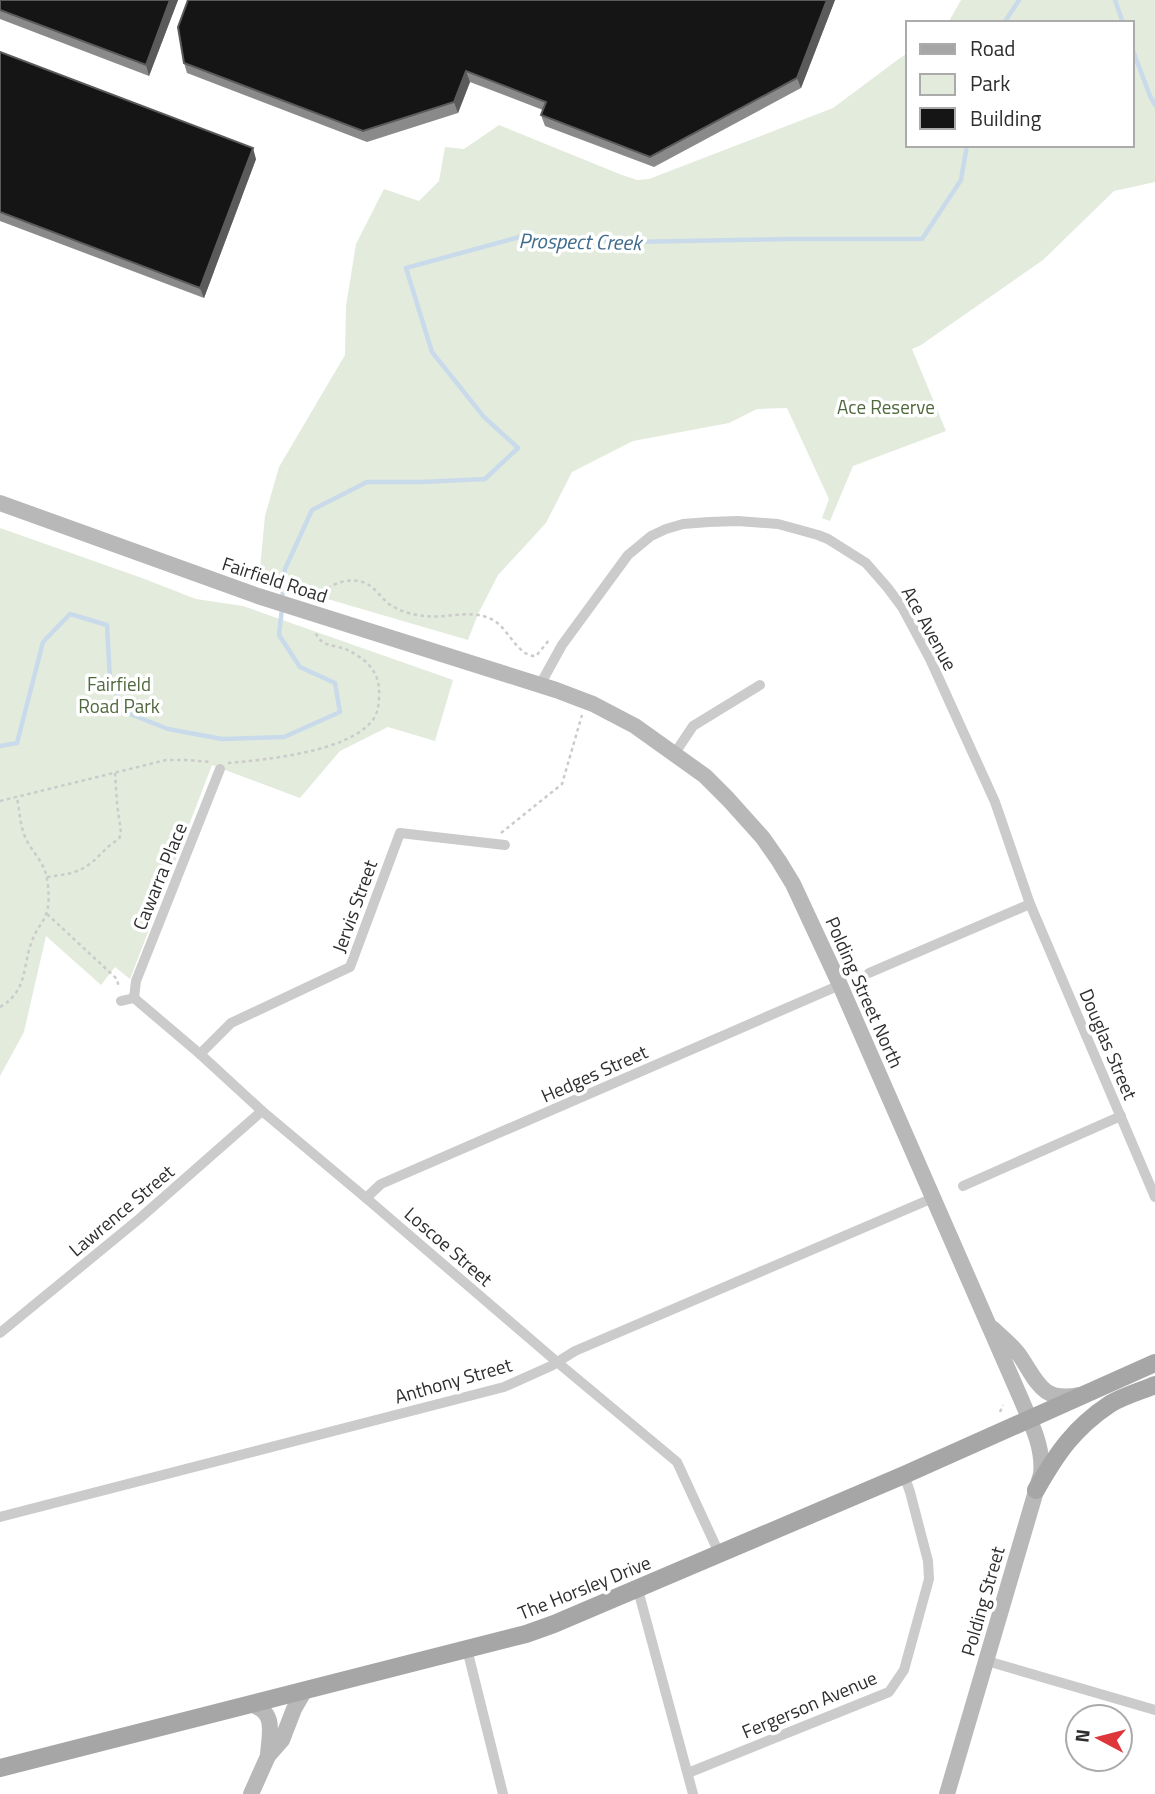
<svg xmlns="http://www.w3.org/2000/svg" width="1155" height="1794" font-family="'Titillium Web',sans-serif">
	<rect width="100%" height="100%" fill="#fff"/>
	<g fill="#e3ebdc">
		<path d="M961 0H1155V182L1114 191 1043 260 921 345 912 349 946 431 853 466 830 521 822 518 829 499 787 408 757 409 729 423 633 441 572 472 546 523 498 575 478 614 468 640 259 579 265 516 279 467 345 355 346 306 356 244 384 189 419 201 439 181 445 147 464 149 499 125 622 175 637 180 649 179 833 108 900 58 908 53V145H1132V23H948Z"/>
		<path d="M0 528 142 578 196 599 243 606 453 680 435 741 388 727 340 751 300 798 212 765 130 979 115 967 101 985 46 936 24 1032 0 1076Z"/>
	</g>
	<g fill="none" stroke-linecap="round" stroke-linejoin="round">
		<g stroke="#c9dbea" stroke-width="4.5">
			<path d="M1115 0 1123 23"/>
			<path d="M1004 23 1019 0"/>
			<path d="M1132 48 1150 96 1155 105"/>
			<path d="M282 600 285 569 312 510 367 482H422L485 479 518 448 484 417 432 352 406 268 523 236 630 242 790 239H922L961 180 967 145"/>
			<path d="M0 746 17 743 43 642 70 614 107 625 110 680 125 712 168 729 222 739 284 737 340 712 335 683 300 667 279 635 282 609"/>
		</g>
		<g stroke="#cbcbcb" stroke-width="2.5" stroke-dasharray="3.5 3.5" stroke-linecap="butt">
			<path d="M320 600C325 584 349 576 365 583 375 587 380 597 389 604 399 611 413 615 424 616 447 619 471 608 493 620 509 629 518 657 536 656L550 639"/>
			<path d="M228 763C265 760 346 752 371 722 377 716 379 706 379 697 380 684 377 673 367 663 363 659 355 654 350 651 336 644 320 648 315 631"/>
			<path d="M0 801 166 760H187L210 762"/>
			<path d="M501 833 562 784 582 715"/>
			<path d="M47 877C61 875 75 874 87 866 99 858 106 846 119 839L121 833 117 803 115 773"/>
			<path d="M47 914 117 979 119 988"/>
			<path d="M0 1007C28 991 22 967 32 941 35 932 41 925 45 917 50 906 49 891 47 879 45 864 34 854 27 841 20 828 20 813 17 798"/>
			<path d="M1000 1412 1003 1405"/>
		</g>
		<g stroke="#cbcbcb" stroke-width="10">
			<path d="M540 685 562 645 628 555 651 536 666 529 683 524 709 522 738 521 778 524 818 535 828 539 866 563 887 587 902 607 930 659 995 802 1030 904 1155 1197"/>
			<path d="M675 753 693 726 760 685"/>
			<path d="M869 973 1030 904"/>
			<path d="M134 998 136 981 220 769"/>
			<path d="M121 1001 134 998 200 1054 262 1111 366 1198 557 1362 677 1462 719 1553"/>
			<path d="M200 1054 231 1023 350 967 400 833 505 845"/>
			<path d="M963 1186 1121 1116"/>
			<path d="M366 1198 381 1184 840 985"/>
			<path d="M0 1333 139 1219 262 1111"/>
			<path d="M0 1517 504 1387 551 1366 575 1351 933 1198"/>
			<path d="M638 1590 693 1794"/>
			<path d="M467 1649 503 1794"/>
			<path d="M987 1661 1155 1710"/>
			<path d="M688 1773 889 1692 904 1670 929 1579 928 1561 910 1492 904 1475"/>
		</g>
		<g stroke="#b8b8b8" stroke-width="16">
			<path d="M0 503 258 596 556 690 593 704 635 726 705 776 728 799 763 838 779 861 793 884 840 985 1021 1399C1031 1423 1044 1448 1041 1474L947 1794"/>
			<path d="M992 1328C1002 1337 1013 1346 1020 1356 1037 1381 1042 1403 1079 1395"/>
			<path d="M249 1704C278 1711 269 1734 268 1756"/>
			<path d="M251 1794 268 1756 282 1740 294 1709 305 1690"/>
		</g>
		<g stroke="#a6a6a6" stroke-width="18">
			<path d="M1036 1490C1057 1453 1074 1428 1110 1404 1123 1396 1141 1391 1155 1385"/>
			<path d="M0 1768 526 1634 554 1624 904 1475 1155 1363"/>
		</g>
	</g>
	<g fill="#8a8a8a">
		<path d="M0 0H178L149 76 0 19Z"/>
		<path d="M835 0 801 88 654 167 545 126 541 115 543 110 470 82 458 113 367 142 187 73 184 63Z"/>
		<path d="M0 52 256 159 204 298 0 221Z"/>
	</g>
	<g fill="#5b5b5b">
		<path d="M170 0H178L149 76 146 65Z"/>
		<path d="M827 0H835L801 88 797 78Z"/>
		<path d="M466 71 470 82 458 113 454 102Z"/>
		<path d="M253 148 256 159 204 298 200 288Z"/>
	</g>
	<g fill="#151515" stroke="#5b5b5b" stroke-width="2">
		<path d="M0 0H170L146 65 0 10Z"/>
		<path d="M188 0H827L797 78 650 157 541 115 546 102 466 71 454 102 363 131 184 63 178 27Z"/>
		<path d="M0 52 253 148 200 288 0 212Z"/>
	</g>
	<g text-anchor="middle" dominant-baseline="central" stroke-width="7" stroke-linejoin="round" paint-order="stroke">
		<g font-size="19" fill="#4f683d" stroke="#fff">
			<text x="886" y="406">Ace Reserve</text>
			<text x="119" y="683">Fairfield<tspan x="119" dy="22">Road Park</tspan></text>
		</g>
		<g font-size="19" fill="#2e2e2e" stroke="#fff">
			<text transform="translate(275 579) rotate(18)">Fairfield Road</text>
			<text transform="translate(930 628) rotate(61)">Ace Avenue</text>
			<text transform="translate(159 876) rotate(-68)">Cawarra Place</text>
			<text transform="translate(354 906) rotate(-70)">Jervis Street</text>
			<text transform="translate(865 992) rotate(66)">Polding Street North</text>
			<text transform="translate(1109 1044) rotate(67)">Douglas Street</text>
			<text transform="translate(594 1073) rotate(-24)">Hedges Street</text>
			<text transform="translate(121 1210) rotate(-40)">Lawrence Street</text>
			<text transform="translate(449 1246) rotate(41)">Loscoe Street</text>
			<text transform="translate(453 1380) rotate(-16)">Anthony Street</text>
			<text transform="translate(584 1587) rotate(-22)">The Horsley Drive</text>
			<text transform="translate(982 1601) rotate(-74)">Polding Street</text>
			<text transform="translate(809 1704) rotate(-23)">Fergerson Avenue</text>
		</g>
		<g font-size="21" font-style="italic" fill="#3f6b8c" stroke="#fff">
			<text transform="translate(580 241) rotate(1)">Prospect Creek</text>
		</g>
	</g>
	<rect x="906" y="21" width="228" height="126" fill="#ffffff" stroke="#ababab" stroke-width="2"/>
	<rect x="920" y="44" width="35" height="10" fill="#a6a6a6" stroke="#ababab" stroke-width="2"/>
	<text x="970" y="56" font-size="21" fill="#2e2e2e">Road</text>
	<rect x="920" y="74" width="35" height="21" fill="#e3ebdc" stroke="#ababab" stroke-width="2"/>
	<text x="970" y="91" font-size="21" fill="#2e2e2e">Park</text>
	<rect x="920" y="108" width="35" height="21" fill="#151515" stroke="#ababab" stroke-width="2"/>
	<text x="970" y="126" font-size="21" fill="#2e2e2e">Building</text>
	<g transform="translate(1099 1738) rotate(277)"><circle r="33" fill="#ffffff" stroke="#ababab" stroke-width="2"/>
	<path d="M0-5L12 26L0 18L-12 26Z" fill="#de373b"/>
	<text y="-10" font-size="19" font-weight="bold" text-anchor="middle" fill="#2e2e2e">N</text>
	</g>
</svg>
